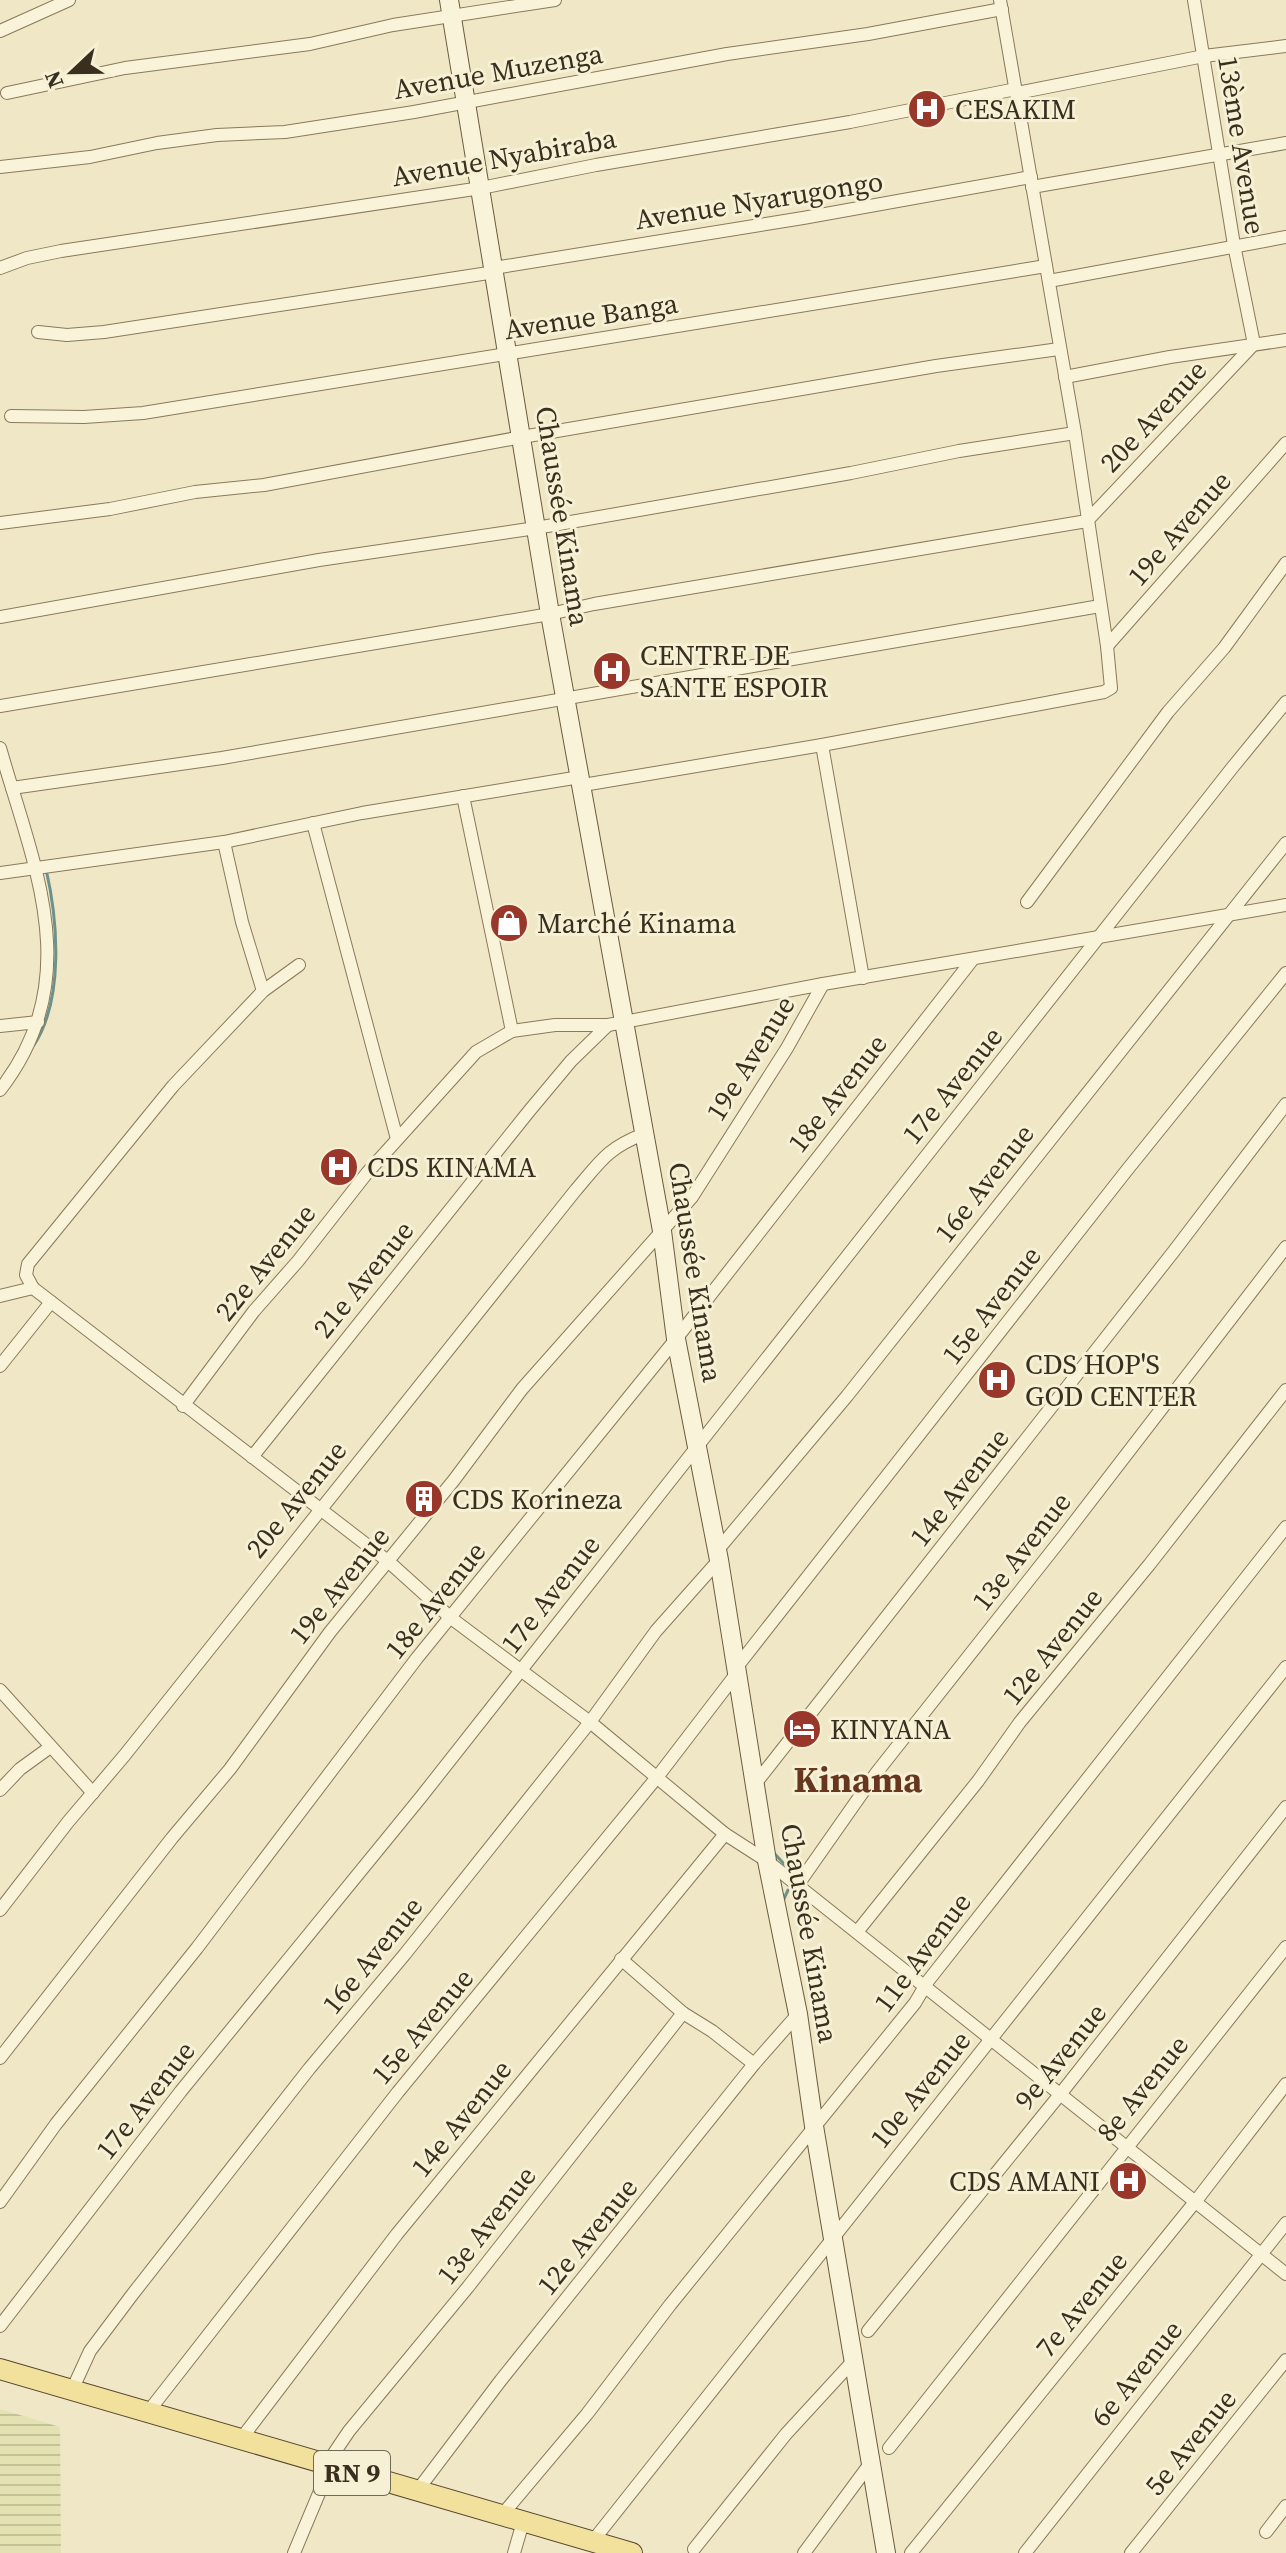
<svg xmlns="http://www.w3.org/2000/svg" width="1286" height="2553" font-family="'Source Serif 4',serif">
	<defs>
		<pattern id="farmland-rules" width="6" height="5" patternUnits="userSpaceOnUse" patternTransform="scale(2)"><rect width="6" height="5" fill="#e4e2b2"/><path d="M0 2.5h6" fill="none" stroke="#c4c299"/></pattern>
	</defs>
	<rect width="100%" height="100%" fill="#efe7c5"/>
	<path fill="url(#farmland-rules)" d="M0 2409 60 2427 61 2553H0Z"/>
	<g fill="none" stroke-linecap="round" stroke-linejoin="round">
		<g stroke="#6d918c" stroke-width="3">
			<path d="M34 1045C64 999 58 921 46 869"/>
			<path d="M774 1853 793 1874"/>
			<path d="M782 1903 788 1890"/>
		</g>
		<g stroke="#8a795b" stroke-width="14">
			<g id="street">
				<path d="M0 31 69 0"/>
				<path d="M7 93 125 68 310 44 393 25 555 0"/>
				<path d="M1017 93 1204 56 1286 46"/>
				<path d="M0 167 90 157 157 143 217 135 285 132 414 112 727 54 868 34 1002 9"/>
				<path d="M1032 187 1286 143"/>
				<path d="M0 268 27 258 61 251 481 188 596 165 850 122 1016 89"/>
				<path d="M494 268 803 218 1031 177"/>
				<path d="M1049 281 1286 237"/>
				<path d="M38 332 67 335 104 332 495 272"/>
				<path d="M1065 377 1170 357 1286 340"/>
				<path d="M11 416 84 417 143 413 1046 266"/>
				<path d="M0 523 110 509 195 492 264 485 522 437 936 366 1059 349"/>
				<path d="M0 617 319 560 536 528 851 473 959 451 1075 433"/>
				<path d="M1107 646 1286 443"/>
				<path d="M0 706 550 614 594 604 1087 521 1254 344 1234 245 1194 0"/>
				<path d="M822 745 863 978"/>
				<path d="M0 748C34 867 87 978 0 1090"/>
				<path d="M583 785 822 745 1104 692 1111 688 1107 646 1075 433 1000 0"/>
				<path d="M12 788 222 758 1100 606"/>
				<path d="M463 796 512 1031"/>
				<path d="M313 823 397 1139"/>
				<path d="M224 842 242 922 263 991"/>
				<path d="M0 873 224 842 362 813 580 777"/>
				<path d="M1027 902 1168 712 1224 648 1286 563"/>
				<path d="M299 965 263 991 173 1086 28 1264 26 1275 33 1288 389 1562 451 1618 590 1722 725 1834 767 1861 1286 2274"/>
				<path d="M0 1026 38 1022"/>
				<path d="M0 1296 33 1288"/>
				<path d="M0 1366 51 1302"/>
				<path d="M183 1406 254 1311 298 1261 367 1173 476 1052 512 1031 555 1025H608L823 984 1286 905"/>
				<path d="M252 1457 530 1110 571 1061 608 1025"/>
				<path d="M716 1552 847 1396 1286 843"/>
				<path d="M736 1668 1127 1170 1286 973"/>
				<path d="M0 1690 93 1793"/>
				<path d="M755 1784 1174 1251 1286 1104"/>
				<path d="M0 1790 20 1769 49 1748"/>
				<path d="M797 1886 877 1772 1066 1533 1286 1247"/>
				<path d="M0 1910 68 1822 124 1756 575 1191C600 1162 607 1148 644 1134"/>
				<path d="M857 1932 978 1781 1020 1722 1149 1565 1286 1390"/>
				<path d="M621 1959 683 2013 712 2031 754 2064"/>
				<path d="M0 2058 172 1838 230 1769 330 1632 454 1480 522 1389 692 1197 787 1048 823 984"/>
				<path d="M0 2202 56 2124 197 1948 417 1658 676 1339 973 959"/>
				<path d="M0 2326 181 2091 421 1797 1232 768 1286 702"/>
				<path d="M868 2331 1062 2092 1286 1807"/>
				<path d="M73 2388 90 2351 132 2295 309 2069 405 1954 590 1722 656 1631 719 1560"/>
				<path d="M148 2412 398 2092 658 1776 737 1673"/>
				<path d="M241 2439 397 2234 725 1834"/>
				<path d="M889 2448 1286 1947"/>
				<path d="M326 2465 349 2431 468 2287 683 2013"/>
				<path d="M417 2491 501 2380 754 2064 798 2014"/>
				<path d="M502 2515 587 2414 670 2305 915 2003 928 1981 1286 1527"/>
				<path d="M1266 2532 1286 2506"/>
				<path d="M592 2542 1286 1667"/>
				<path d="M694 2549 786 2434 854 2360"/>
				<path d="M294 2553 330 2467"/>
				<path d="M514 2553 523 2522"/>
				<path d="M804 2553 872 2461"/>
				<path d="M911 2553 1199 2197 1286 2084"/>
				<path d="M1025 2553 1286 2223"/>
				<path d="M1131 2553 1286 2360"/>
			</g>
		</g>
		<g stroke="#6c5a3e" stroke-width="20">
			<path id="secondary" d="M449 0 550 614 662 1231 676 1339 719 1560 767 1861 798 2014 814 2126 886 2553"/>
		</g>
		<g stroke="#58472f" stroke-width="22">
			<path id="primary" d="M0 2369 632 2553"/>
		</g>
		<use href="#street" stroke="#f9f3d9" stroke-width="12"/>
		<use href="#secondary" stroke="#f9f3d9" stroke-width="18"/>
		<use href="#primary" stroke="#f1e19d" stroke-width="20"/>
	</g>
	<defs>
		<g id="hospital-disc" transform="scale(2)"><circle r="9.5" fill="#99372b" stroke="#f6f0d5"/><path d="M-5-5h3v3.5h4V-5h3V5h-3V1.5h-4V5h-3Z" fill="#fff"/></g>
		<g id="shop-disc" transform="scale(2)"><circle r="9.5" fill="#99372b" stroke="#f6f0d5"/><path d="M-5-2.5h2.3a2.7 3.5 0 0 1 5.4 0H5L5.5 6h-11ZM-1.5-2.5h3a1.5 2.3 0 0 0-3 0Z" fill="#fff"/></g>
		<g id="building-disc" transform="scale(2)"><circle r="9.5" fill="#99372b" stroke="#f6f0d5"/><path d="M-4-6H4V6H1V3H-1V6H-4ZM-2.5-4.3h1.7v1.8h-1.7ZM.8-4.3h1.7v1.8H.8ZM-2.5-1h1.7V.8h-1.7ZM.8-1h1.7V.8H.8Z" fill="#fff"/></g>
		<g id="hotel-disc" transform="scale(2)"><circle r="9.5" fill="#99372b" stroke="#f6f0d5"/><path d="M-6-4.5h1.5V1H6V5H4.5V3h-9V5H-6ZM-4 0a1.8 1.8 0 1 1 3.6 0ZM.5 0V-2.5h3Q6-2.5 6 0Z" fill="#fff"/></g>
	</defs>
	<g fill-rule="evenodd">
		<use href="#hospital-disc" x="927" y="109"/>
		<use href="#hospital-disc" x="612" y="671"/>
		<use href="#shop-disc" x="509" y="923"/>
		<use href="#hospital-disc" x="339" y="1167"/>
		<use href="#hospital-disc" x="997" y="1380"/>
		<use href="#building-disc" x="424" y="1499"/>
		<use href="#hotel-disc" x="802" y="1729"/>
		<use href="#hospital-disc" x="1128" y="2181"/>
	</g>
	<g text-anchor="middle" dominant-baseline="central" stroke-width="6" stroke-linejoin="round" paint-order="stroke">
		<rect fill="#f6f0d5" stroke="#726956" stroke-width="2" x="314" y="2451" width="76" height="44" rx="6"/>
		<g font-size="26" font-weight="bold" fill="#3a2f1f">
			<text x="352" y="2473">RN 9</text>
		</g>
		<g font-size="28" fill="#3a2f1f" stroke="#f6f0d5">
			<text transform="translate(498 71) rotate(-10)">Avenue Muzenga</text>
			<text transform="translate(1242 145) rotate(81)">13ème Avenue</text>
			<text transform="translate(504 157) rotate(-10)">Avenue Nyabiraba</text>
			<text transform="translate(759 200) rotate(-9)">Avenue Nyarugongo</text>
			<text transform="translate(591 316) rotate(-9)">Avenue Banga</text>
			<text transform="translate(1153 416) rotate(-47)">20e Avenue</text>
			<text transform="translate(563 516) rotate(81)">Chaussée Kinama</text>
			<text transform="translate(1179 528) rotate(-49)">19e Avenue</text>
			<text transform="translate(750 1058) rotate(-58)">19e Avenue</text>
			<text transform="translate(952 1085) rotate(-51)">17e Avenue</text>
			<text transform="translate(837 1093) rotate(-52)">18e Avenue</text>
			<text transform="translate(984 1183) rotate(-52)">16e Avenue</text>
			<text transform="translate(265 1262) rotate(-51)">22e Avenue</text>
			<text transform="translate(696 1272) rotate(81)">Chaussée Kinama</text>
			<text transform="translate(363 1279) rotate(-51)">21e Avenue</text>
			<text transform="translate(991 1305) rotate(-52)">15e Avenue</text>
			<text transform="translate(959 1487) rotate(-52)">14e Avenue</text>
			<text transform="translate(296 1499) rotate(-51)">20e Avenue</text>
			<text transform="translate(1021 1551) rotate(-52)">13e Avenue</text>
			<text transform="translate(339 1585) rotate(-51)">19e Avenue</text>
			<text transform="translate(550 1594) rotate(-52)">17e Avenue</text>
			<text transform="translate(435 1600) rotate(-51)">18e Avenue</text>
			<text transform="translate(1052 1646) rotate(-51)">12e Avenue</text>
			<text transform="translate(810 1933) rotate(80)">Chaussée Kinama</text>
			<text transform="translate(922 1952) rotate(-53)">11e Avenue</text>
			<text transform="translate(372 1955) rotate(-51)">16e Avenue</text>
			<text transform="translate(422 2026) rotate(-50)">15e Avenue</text>
			<text transform="translate(1060 2056) rotate(-51)">9e Avenue</text>
			<text transform="translate(1142 2088) rotate(-51)">8e Avenue</text>
			<text transform="translate(920 2089) rotate(-51)">10e Avenue</text>
			<text transform="translate(145 2100) rotate(-52)">17e Avenue</text>
			<text transform="translate(461 2118) rotate(-51)">14e Avenue</text>
			<text transform="translate(486 2225) rotate(-52)">13e Avenue</text>
			<text transform="translate(587 2236) rotate(-51)">12e Avenue</text>
			<text transform="translate(1081 2304) rotate(-51)">7e Avenue</text>
			<text transform="translate(1136 2373) rotate(-51)">6e Avenue</text>
			<text transform="translate(1190 2442) rotate(-51)">5e Avenue</text>
		</g>
		<g font-size="28" fill="#3a2f1f" stroke="#f6f0d5" text-anchor="start">
			<text x="955" y="109">CESAKIM</text>
			<text x="640" y="655">CENTRE DE<tspan x="640" dy="32">SANTE ESPOIR</tspan></text>
			<text x="537" y="923">Marché Kinama</text>
			<text x="367" y="1167">CDS KINAMA</text>
			<text x="1025" y="1364">CDS HOP'S<tspan x="1025" dy="32">GOD CENTER</tspan></text>
			<text x="452" y="1499">CDS Korineza</text>
			<text x="830" y="1729">KINYANA</text>
			<text x="1100" y="2181" text-anchor="end">CDS AMANI</text>
		</g>
		<g font-size="36" font-weight="bold" fill="#67361e" stroke="#f6f0d5">
			<text x="858" y="1779">Kinama</text>
		</g>
	</g>
	<g transform="translate(72 72) rotate(248)" stroke="#f6f0d5" stroke-width="6" paint-order="stroke">
	<path d="M0-6L14 30L0 20L-14 30Z" fill="#3a2f1f"/>
	<text y="-12" font-size="22" font-weight="bold" text-anchor="middle" fill="#3a2f1f">N</text>
	</g>
</svg>
